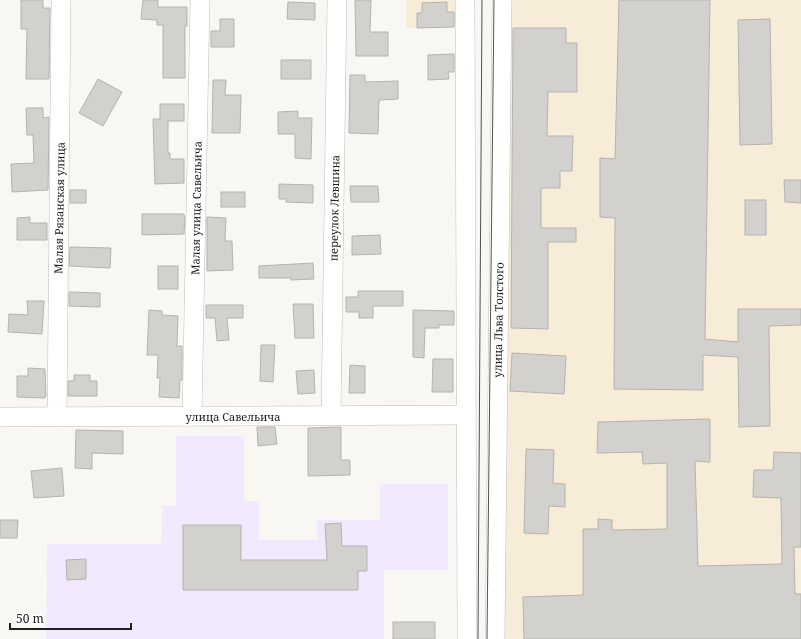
<svg xmlns="http://www.w3.org/2000/svg" width="801" height="639" font-family="'Noto Serif',serif">
	<rect width="100%" height="100%" fill="#f9f7f4"/>
	<g fill="#f7ecd8">
		<path d="M406 0H456V27L406 28Z"/>
		<path d="M512 0H801V639H501Z"/>
	</g>
	<path fill="#f3e9fe" d="M176 436H244V501H259V540H317V520H380V484H448V570H384V639H46L47 544H161L162 506H176Z"/>
	<g fill="#d3d1ce" stroke="#b5b3b0">
		<path d="M21 0H43V8H50L49 79H26L27 29H21Z"/>
		<path d="M143 0H158V7H187V26H185V78H163V25H157V20L141 19Z"/>
		<path d="M355 0H371L370 32H388V56H356Z"/>
		<path d="M619 0H710L705 339 738 342V309H801V325L769 326 770 426 739 427 738 357 703 355V390L614 389 615 218 600 217V158L615 159Z"/>
		<path d="M288 2 315 3V20L287 19Z"/>
		<path d="M447 2V12H454V27L417 28V13H422V3Z"/>
		<path d="M220 19H234V47H211V31H220Z"/>
		<path d="M770 19 772 144 740 145 738 20Z"/>
		<path d="M513 28H566V43H577V92H548L547 136H573L572 171H560V188H541V228H576V242H548V329L511 328Z"/>
		<path d="M454 54V72H448L449 79 428 80V55Z"/>
		<rect x="281" y="60" width="30" height="19"/>
		<path d="M350 75H365V82L398 81V99L379 100 378 134 349 133Z"/>
		<path d="M98 79 122 92 103 126 79 113Z"/>
		<path d="M213 80H226L225 95H241L240 133H212Z"/>
		<path d="M160 104H184V121H168V153H170V159H184V183L155 184 153 119H160Z"/>
		<path d="M26 108H43V118L49 117 48 190 12 192 11 164 34 163 33 135H27Z"/>
		<path d="M298 111V118H312L311 159 295 158V134H278V112Z"/>
		<path d="M784 180H801V203L785 202Z"/>
		<path d="M279 184 313 185V203L286 202V199H279Z"/>
		<path d="M350 186H378L379 202H351Z"/>
		<rect x="70" y="190" width="16" height="13"/>
		<rect x="221" y="192" width="24" height="15"/>
		<rect x="745" y="200" width="21" height="35"/>
		<path d="M142 214H184V216H185L184 234 142 235Z"/>
		<path d="M30 217V223H47V240H17V218Z"/>
		<path d="M207 217 226 218 225 241H232L233 270 207 271Z"/>
		<path d="M380 235 381 254 352 255V236Z"/>
		<path d="M70 247 111 248 110 268 69 266Z"/>
		<path d="M313 263 314 279 291 280V278H259V266Z"/>
		<rect x="158" y="266" width="20" height="23"/>
		<path d="M358 291H403V306H373V318H359V312H346V297H358Z"/>
		<path d="M69 292 100 293V307L69 306Z"/>
		<path d="M27 301H44L42 334 8 332 9 314 28 315Z"/>
		<path d="M293 304H313L314 338H295Z"/>
		<path d="M206 305H243V318H227L229 340 217 341 215 318H206Z"/>
		<path d="M149 310 162 311V315L178 316 177 346H182V380H180L179 398 159 397 160 378H157L158 355H147Z"/>
		<path d="M413 310 454 311V325H439V328H425L424 358 413 357Z"/>
		<path d="M261 345H275L273 382 260 381Z"/>
		<path d="M512 353 566 356 564 394 510 391Z"/>
		<path d="M433 359H453V392H432Z"/>
		<path d="M350 365 365 366V393H349Z"/>
		<path d="M28 368 45 369 46 396H45V398L17 397V376H28Z"/>
		<path d="M314 370 315 393 298 394 296 371Z"/>
		<path d="M74 375H90V381H97V396H68V381H74Z"/>
		<path d="M710 419V462L695 461 698 566 782 564 781 498 753 497 754 470H773L774 452 801 453V547H794L795 594H801V639H524L523 597 583 595V529H598V519L612 520V530L667 529V463L643 464 642 452 597 453 598 422Z"/>
		<path d="M257 427H275L277 444 258 446Z"/>
		<path d="M341 427V460H350V475L308 476V428Z"/>
		<path d="M76 430 123 431V454L92 453V469L75 468Z"/>
		<path d="M526 449 554 450 553 483 565 484V507L549 506 548 534 524 533Z"/>
		<path d="M62 468 64 496 34 498 31 471Z"/>
		<path d="M0 520H18L17 538H0Z"/>
		<path d="M341 523 342 546H367V571H358V590H183V525H241V560H327L325 524Z"/>
		<path d="M86 559V579L67 580 66 560Z"/>
		<rect x="393" y="622" width="42" height="17"/>
	</g>
	<g fill="none" stroke-linecap="round" stroke-linejoin="round">
		<g stroke="#c0bebb" stroke-width="20">
			<g id="minor">
				<path d="M465 0 467 639"/>
				<path d="M192 416 200 0"/>
				<path d="M331 416 337 0"/>
				<path d="M0 417 466 415"/>
				<path d="M57 417 61 0"/>
				<path d="M495 639 502 0"/>
			</g>
		</g>
		<use href="#minor" stroke="#fff" stroke-width="19"/>
		<g stroke="#535250" stroke-width="1">
			<path d="M478 639 482 0"/>
			<path d="M487 639 494 0"/>
		</g>
	</g>
	<g text-anchor="middle" dominant-baseline="central" stroke-width="3" stroke-linejoin="round" paint-order="stroke">
		<g font-size="11" fill="#21201f" stroke="#fff">
			<text transform="translate(59 208) rotate(-89)">Малая Рязанская улица</text>
			<text transform="translate(196 208) rotate(-89)">Малая улица Савельича</text>
			<text transform="translate(334 208) rotate(-89)">переулок Левшина</text>
			<text transform="translate(498 320) rotate(-89)">улица Льва Толстого</text>
			<text x="233" y="416">улица Савельича</text>
		</g>
	</g>
	<path d="M10 623v6h121v-6" fill="none" stroke="#21201f" stroke-width="2"/>
	<text x="16" y="623" font-size="12" fill="#21201f" stroke="#ffffff" stroke-width="3" paint-order="stroke">50 m</text>
</svg>
